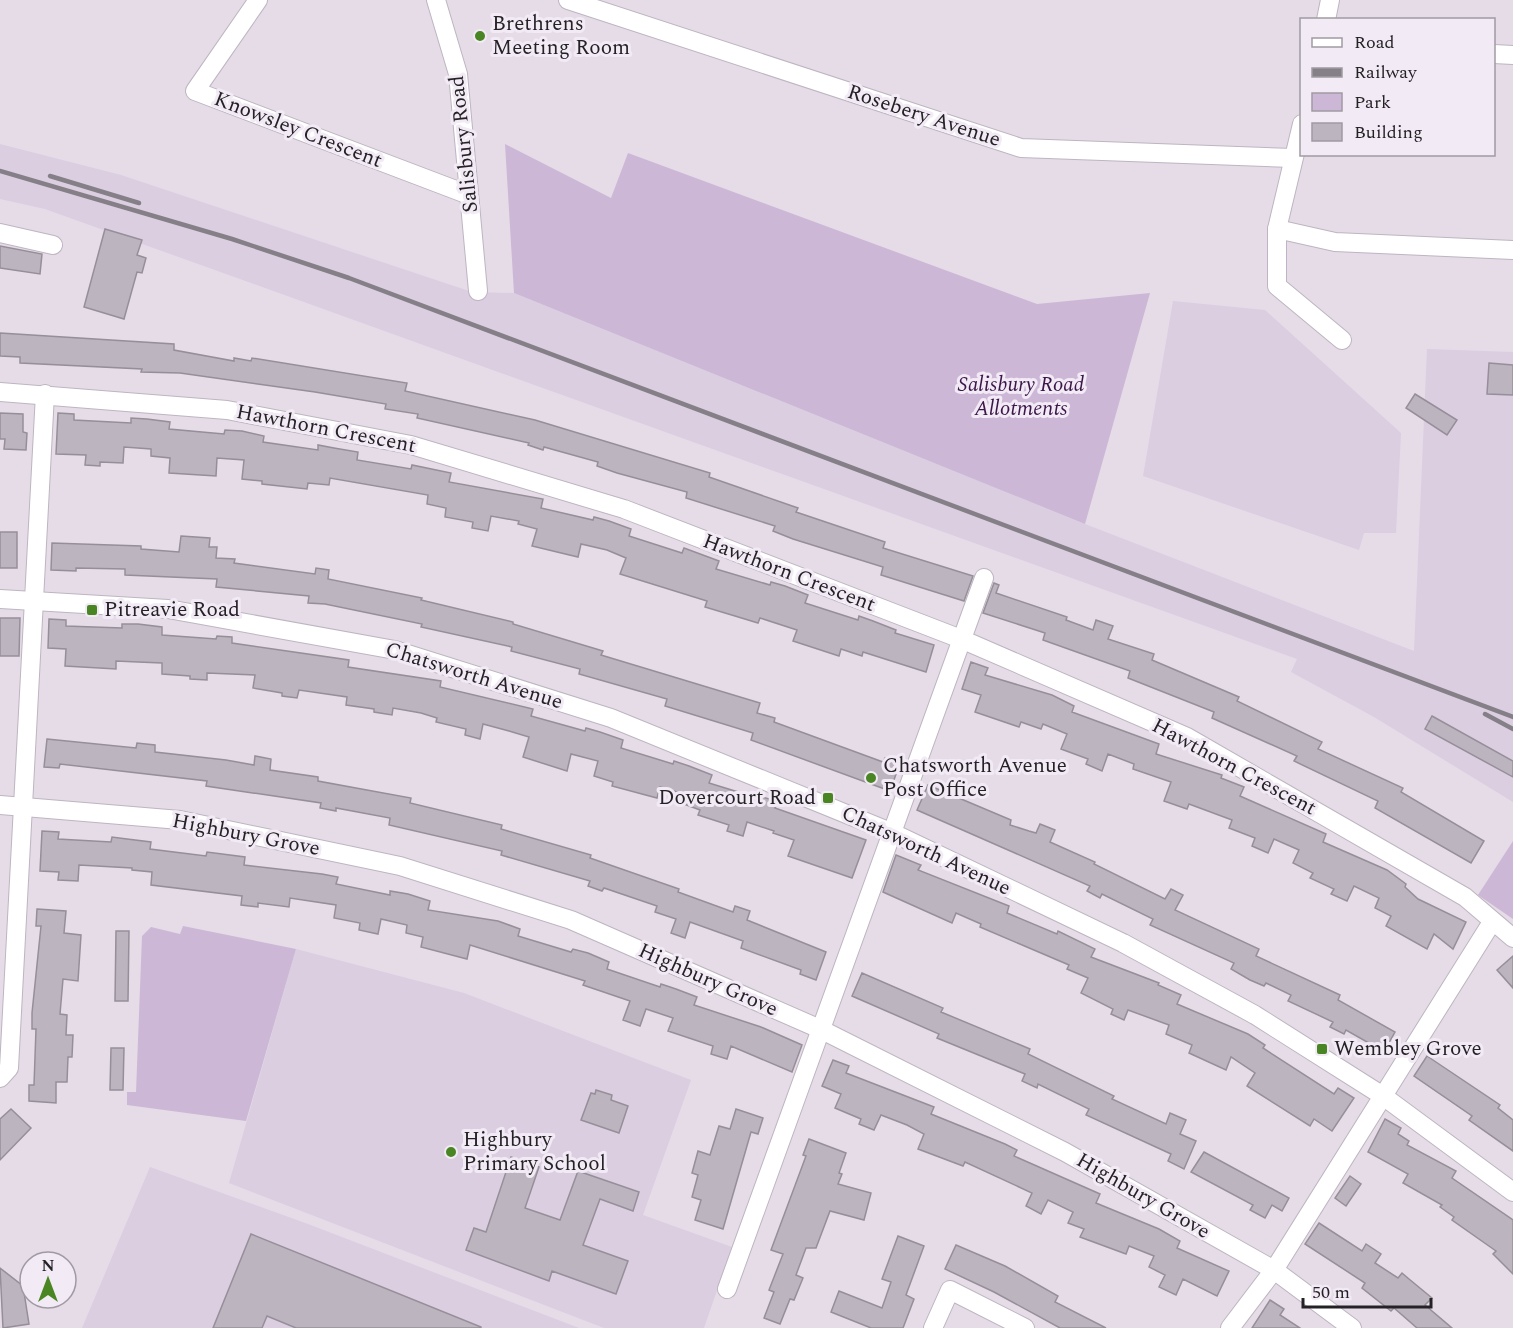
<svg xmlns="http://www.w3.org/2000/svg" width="1513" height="1328" font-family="Spectral,serif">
	<rect width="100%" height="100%" fill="#e5dce8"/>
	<g fill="#dacee0">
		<path d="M0 144 121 175 472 292 514 293 1085 524 1414 651 1427 349 1513 352V802L1374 717 1291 672 1297 659 45 209 0 199Z"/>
		<path d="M1173 301 1265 310 1401 433 1396 533H1364L1359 550 1143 476Z"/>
		<path d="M296 949 464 993 691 1080 643 1215 732 1247 704 1328H604L229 1183Z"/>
		<path d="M150 1167 308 1224 579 1328H82Z"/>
	</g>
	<g fill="#cdb7d6">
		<path d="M505 144 611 198 628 153 1037 304 1150 293 1085 524 514 293Z"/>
		<path d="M1513 841V919L1478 895Z"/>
		<path d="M183 926 296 949 246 1121 127 1105V1092H136L142 936 151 927 180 934Z"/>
	</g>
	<g fill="#bcb4bf" stroke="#968f99" stroke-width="1.5">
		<path d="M105 229 142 240 137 255 146 258 142 273 137 272 124 319 84 307Z"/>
		<path d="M0 246 42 254 40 274 0 268Z"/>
		<path d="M0 333 174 344V350L234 361V358L251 361 252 358 407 383 405 391 535 420 710 473 709 477 798 508 796 512 885 542 883 548 973 576 964 601 881 575 883 567 793 539 773 531 775 526 686 498 687 492 617 473 597 466 598 462 544 447 543 450 528 445 529 443 417 418 418 414 385 409 386 404 315 392 180 373 141 372 142 369 20 363V357L0 356Z"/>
		<path d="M1489 363 1513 365V395L1487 394Z"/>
		<path d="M1415 394 1457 420 1447 435 1406 408Z"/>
		<path d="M0 413 23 414V432L27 433 26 450 4 449 5 439H0Z"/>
		<path d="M58 413 74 414V420L131 423V418L147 419 170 422 169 429 224 434 225 430 242 431 264 436 263 442 318 450V445L334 448 358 452 357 460 411 469 412 465 451 473 449 482 543 499 541 508 593 520 594 517 609 521 631 529 629 536 682 553 684 548 719 561 716 569 770 585 771 582 785 586 808 595 805 603 858 620 859 616 873 621 896 630 895 633 934 645 926 672 863 652 862 656 841 649 839 656 793 641 797 630 760 618 758 623 735 616 705 607 707 601 620 574 626 558 607 550 581 544 578 557 532 546 537 529 518 524 519 521 491 516 488 531 472 528 473 522 445 517 446 508 427 504 428 495 330 478 329 485 308 483 307 489 262 484V481L242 479 244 460 217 458 216 476 169 473 170 458 151 456V449L124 447 123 463 100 462V466L85 465 86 455 56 454Z"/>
		<rect x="0" y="532" width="17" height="36"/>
		<path d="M181 536 210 538 209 547H217L216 558 235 559 234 563 315 574 316 568 329 570 328 579 422 598 421 600 513 622V624L603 651 601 655 760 703 757 713 775 718 774 722 883 762 885 758 900 763 890 791 751 740 753 733 665 706 667 699 579 674 580 669 511 651 512 647 421 627 422 624 325 604 308 603 309 596 216 587 217 579 125 575V569L76 568V571L51 570 52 543 141 546V549L179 552Z"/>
		<path d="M994 583 999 585 996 593 1067 617 1066 620 1093 630 1096 620 1113 626 1108 639 1154 654 1152 660 1239 697 1237 701 1322 742 1318 749 1403 788 1401 792 1484 841 1471 863 1375 808 1378 801 1294 761 1297 756 1212 718 1214 712 1128 678 1130 671 1043 640 1045 633 983 613Z"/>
		<path d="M0 618H20L19 656H0Z"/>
		<path d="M49 619 66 620V626L122 628V624H138L162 627V635L216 639 217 636 232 637V643L349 660 348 667 441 681 440 687 533 709 531 716 585 731 586 728 600 732 623 740 621 748 673 764 674 761 689 766 712 775 709 783 761 799 762 797 777 801 775 808 866 840 852 878 788 856 794 840 773 833 774 831 747 822 743 836 727 831 729 825 698 815 700 810 684 804 687 795 660 787 657 798 612 786 613 782 594 776 598 761 571 754 567 771 523 757 529 737 509 731 483 724 480 739 465 735 466 729 436 722 437 718 421 713 393 708 392 715 374 712V709L346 705 347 697 299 690 297 698 282 696V693L253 688 255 675 207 673V680L190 679V676L162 674V663L138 662 116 661V669L65 666 66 649 48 648Z"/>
		<path d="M971 662 988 668 985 675 1052 695 1074 706 1072 712 1159 744 1156 754 1222 775 1221 778 1244 787 1240 796 1326 834 1323 842 1387 870 1406 884 1405 887 1418 899 1466 922 1453 949 1434 934 1427 949 1386 926 1391 916 1375 908 1379 898 1354 886 1347 901 1331 894 1334 889 1310 878 1313 873 1293 863 1299 850 1274 839 1268 853 1252 846 1255 838 1229 828 1232 820 1189 804 1187 809 1164 801 1171 782 1133 769 1134 764 1108 754 1102 771 1086 764 1088 759 1061 749 1067 734 1043 724 1041 729 1021 722 1019 727 975 712 981 695 962 689Z"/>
		<path d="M1432 716 1513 761V777L1425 729Z"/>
		<path d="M47 739 136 748 137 743 155 745V752L226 760 254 765 255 756 271 759 270 770 318 777V781L411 798 410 803 502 825 501 829 591 855 590 858 679 889 678 892 733 912 735 906 750 911 747 920 826 952 816 980 800 974 801 970 741 948 743 941 690 922 685 938 671 933 676 919 655 912 657 906 604 888 602 891 588 886 590 881 501 855 502 851 389 825 390 818 336 808V811L320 808 321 803 206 786 207 781 60 764 59 768 44 767Z"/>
		<path d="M928 785 1011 820 1010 825 1029 831 1036 833 1040 824 1055 830 1050 842 1095 862 1094 864 1165 899 1171 889 1183 895 1175 910 1259 949 1256 956 1340 995 1338 1000 1395 1032 1381 1057 1366 1049 1369 1043 1346 1030 1344 1034 1330 1027 1333 1022 1288 1001 1291 995 1266 983 1264 986 1250 980 1231 969 1234 963 1150 925 1153 919 1102 894 1100 898 1087 891 1090 886 917 810Z"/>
		<path d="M42 831 59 832 58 839 111 842 112 837 127 839 151 842 150 849 206 856 207 852 245 857 244 865 322 874 338 877 336 884 390 895V891L408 894 430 901 428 910 498 921 520 929 518 936 571 952 573 949 588 953 609 962 607 969 660 987 661 984 676 989 697 997 694 1005 761 1027 802 1045 792 1072 731 1046 727 1059 711 1054 713 1046 668 1031 673 1018 646 1009 640 1026 623 1020 630 1001 583 985 585 981 470 945 467 959 421 947 423 937 406 933 407 925 381 919 378 934 359 930 360 923 334 918 336 905 290 898 289 907 258 903V907L241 905 242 896 151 885 152 872 132 870V868L79 865 78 881 58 880 59 872 40 871Z"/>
		<path d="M896 855 921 865 918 870 1009 906 1007 913 1057 934 1058 931 1095 949 1091 957 1159 983 1158 985 1181 995 1177 1004 1248 1034 1265 1045 1263 1048 1334 1094 1338 1088 1354 1098 1332 1131 1314 1119 1310 1126 1247 1086 1255 1073 1231 1057 1226 1070 1189 1053 1192 1045 1166 1034 1169 1025 1128 1010 1124 1020 1111 1014 1113 1009 1081 993 1088 978 1067 969 1069 965 980 927 981 924 956 913 952 923 883 892Z"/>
		<path d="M37 909 66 911 64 933 81 935 78 981 63 979 60 1014 67 1015 66 1035H73L72 1057H68L67 1082H56V1103L29 1101V1085H34L36 1029H32V1013L41 926H36Z"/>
		<path d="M116 931H129L128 1001H115Z"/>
		<path d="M1513 956V988L1497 970Z"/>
		<path d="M862 973 943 1008 941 1012 1030 1049 1028 1054 1114 1096 1112 1099 1166 1124 1170 1113 1186 1120 1180 1134 1196 1141 1184 1169 1168 1161 1171 1154 1086 1115 1089 1109 1038 1084 1037 1088 1022 1081 1025 1074 937 1038 939 1034 852 996Z"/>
		<path d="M111 1048H124L123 1090H110Z"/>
		<path d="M1427 1056 1500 1105 1498 1108 1513 1120V1151L1469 1120 1472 1116 1414 1076Z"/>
		<path d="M833 1060 849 1066 846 1073 934 1107 931 1114 1005 1144 1017 1150 1014 1156 1100 1194 1096 1203 1159 1229 1180 1241 1177 1248 1229 1271 1217 1296 1183 1279 1176 1295 1159 1287 1165 1275 1149 1267 1154 1256 1129 1246 1126 1254 1080 1237 1084 1229 1068 1223 1073 1212 1048 1200 1041 1214 1026 1206 1032 1193 965 1162 963 1166 918 1149 924 1134 907 1125 881 1115 874 1130 859 1124 861 1119 835 1108 841 1094 822 1086Z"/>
		<path d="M596 1090 612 1095 611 1100 628 1106 619 1133 581 1120 591 1093 595 1094Z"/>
		<path d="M11 1109 31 1128 0 1160V1119Z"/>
		<path d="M736 1109 763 1118 758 1134 751 1132 723 1229 695 1220 701 1200 692 1197 698 1175 692 1173 698 1151 710 1155 719 1126 730 1129Z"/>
		<path d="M1385 1119 1401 1128 1398 1134 1409 1141 1407 1145 1456 1171 1452 1178 1513 1220V1274L1493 1254 1496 1251 1452 1220 1454 1217 1440 1207 1442 1205 1403 1183 1408 1174 1368 1152Z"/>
		<path d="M809 1139 846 1153 839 1173 842 1174 838 1184 871 1193 864 1220 830 1211 816 1248H806L796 1275 803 1278 794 1300 790 1299 780 1324 764 1318 774 1292 769 1290 783 1254 771 1250 806 1156 803 1155Z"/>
		<path d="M1204 1152 1289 1198 1282 1211 1272 1205 1265 1218 1250 1210 1253 1205 1191 1172Z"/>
		<path d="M511 1157 539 1167 525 1208 560 1220 578 1171 639 1192 633 1211 600 1199 583 1245 628 1261 616 1294 552 1271 549 1281 466 1250 474 1228 486 1232Z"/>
		<path d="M1350 1176 1361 1184 1346 1206 1335 1198Z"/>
		<path d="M1319 1223 1362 1251 1366 1244 1381 1254 1375 1263 1398 1278 1402 1273 1409 1279 1432 1298 1425 1305 1452 1328H1417L1394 1308 1391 1311 1362 1288 1365 1283 1305 1244Z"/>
		<path d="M251 1234 481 1327V1328H296L267 1316 262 1328H213Z"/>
		<path d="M898 1236 924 1246 906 1295 914 1299 903 1328H871L831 1312 839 1291 882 1308 891 1282 882 1279Z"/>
		<path d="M956 1245 1005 1266 1058 1296 1055 1302 1106 1328H1060L994 1292 945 1269Z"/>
		<path d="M0 1268 23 1286 29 1324 3 1328Z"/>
		<path d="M1270 1300 1284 1309 1280 1315 1300 1328H1252Z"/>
	</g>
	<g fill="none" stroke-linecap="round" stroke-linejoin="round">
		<g stroke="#bdb5c1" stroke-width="20">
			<g id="minor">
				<path d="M258 0 195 91 469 195"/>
				<path d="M436 0 458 74 478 291"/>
				<path d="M568 0 1021 148 1293 158"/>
				<path d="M1326 20 1330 0"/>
				<path d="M1494 54 1513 55"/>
				<path d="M1302 124 1277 229V286L1342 340"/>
				<path d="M1277 229 1335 242 1513 250"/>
				<path d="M0 233 53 245"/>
				<path d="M0 392 227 410 411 445 624 509 961 639 1187 737 1465 897 1513 938"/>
				<path d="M0 599 168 609 395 650 611 718 893 833 1123 943 1255 1015 1383 1096 1513 1192"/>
				<path d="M0 805 180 820 400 866 571 920 820 1029 1065 1152 1274 1270 1352 1328"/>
				<path d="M0 1078 9 1068 45 394"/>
				<path d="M727 1289 984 578"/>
				<path d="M933 1328 950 1290 1025 1328"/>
				<path d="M1230 1328 1274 1270 1492 922"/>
			</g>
		</g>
		<use href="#minor" stroke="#fff" stroke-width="18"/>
		<g stroke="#857f87" stroke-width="4.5">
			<path d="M0 171 232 239 349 278 1513 717"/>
			<path d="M50 176 139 203"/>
			<path d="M1485 714 1513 729"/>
		</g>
	</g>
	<g fill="#498523" stroke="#f2eaf5" stroke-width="2">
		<circle cx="480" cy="36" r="6"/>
		<rect x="86" y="604" width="12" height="12" rx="3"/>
		<circle cx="871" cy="778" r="6"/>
		<rect x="822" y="792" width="12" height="12" rx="3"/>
		<rect x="1316" y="1043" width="12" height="12" rx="3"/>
		<circle cx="451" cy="1152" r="6"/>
	</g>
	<g text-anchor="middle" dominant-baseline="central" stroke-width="6" stroke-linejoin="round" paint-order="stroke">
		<g font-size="21" fill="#252227" stroke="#f2eaf5" text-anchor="start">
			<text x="492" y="24">Brethrens<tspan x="492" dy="24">Meeting Room</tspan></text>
			<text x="104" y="610">Pitreavie Road</text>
			<text x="883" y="766">Chatsworth Avenue<tspan x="883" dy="24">Post Office</tspan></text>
			<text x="816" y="798" text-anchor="end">Dovercourt Road</text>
			<text x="1334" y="1049">Wembley Grove</text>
			<text x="463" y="1140">Highbury<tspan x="463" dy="24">Primary School</tspan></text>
		</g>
		<g font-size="21" fill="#252227" stroke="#f2eaf5">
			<text transform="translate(924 116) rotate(18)">Rosebery Avenue</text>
			<text transform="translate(298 130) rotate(21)">Knowsley Crescent</text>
			<text transform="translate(464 144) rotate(-96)">Salisbury Road</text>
			<text transform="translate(326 429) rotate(11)">Hawthorn Crescent</text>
			<text transform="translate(789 573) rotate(21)">Hawthorn Crescent</text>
			<text transform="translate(474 676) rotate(17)">Chatsworth Avenue</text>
			<text transform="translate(1234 767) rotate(28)">Hawthorn Crescent</text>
			<text transform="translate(246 835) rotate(11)">Highbury Grove</text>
			<text transform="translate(926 851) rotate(25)">Chatsworth Avenue</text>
			<text transform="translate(708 980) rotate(24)">Highbury Grove</text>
			<text transform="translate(1143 1196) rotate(30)">Highbury Grove</text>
		</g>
		<g font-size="21" font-style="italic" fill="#3b1649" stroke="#f2eaf5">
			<text x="1021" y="385">Salisbury Road<tspan x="1021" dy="24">Allotments</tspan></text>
		</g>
	</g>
	<rect x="1300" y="18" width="195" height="138" fill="#f2eaf5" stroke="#a09aa3" stroke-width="1.5"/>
	<rect x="1312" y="38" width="30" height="9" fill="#ffffff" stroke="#a09aa3" stroke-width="1.5"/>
	<text x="1354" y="48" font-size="18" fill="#252227">Road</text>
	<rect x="1312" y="68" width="30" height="9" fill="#857f87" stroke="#a09aa3" stroke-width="1.5"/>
	<text x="1354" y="78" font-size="18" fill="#252227">Railway</text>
	<rect x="1312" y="93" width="30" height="18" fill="#cdb7d6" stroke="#a09aa3" stroke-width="1.5"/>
	<text x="1354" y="108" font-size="18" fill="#252227">Park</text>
	<rect x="1312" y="123" width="30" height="18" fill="#bcb4bf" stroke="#a09aa3" stroke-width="1.5"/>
	<text x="1354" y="138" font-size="18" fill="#252227">Building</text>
	<g transform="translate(48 1280)"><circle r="28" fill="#f2eaf5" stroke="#a09aa3" stroke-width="1.5"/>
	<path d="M0-4.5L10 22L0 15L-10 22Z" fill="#498523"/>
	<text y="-9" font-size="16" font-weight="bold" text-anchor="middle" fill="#252227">N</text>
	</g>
	<path d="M1303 1298v9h128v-9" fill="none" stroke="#252227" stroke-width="3"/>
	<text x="1312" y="1298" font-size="18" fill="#252227" stroke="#f2eaf5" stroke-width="4.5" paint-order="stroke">50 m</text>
</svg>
